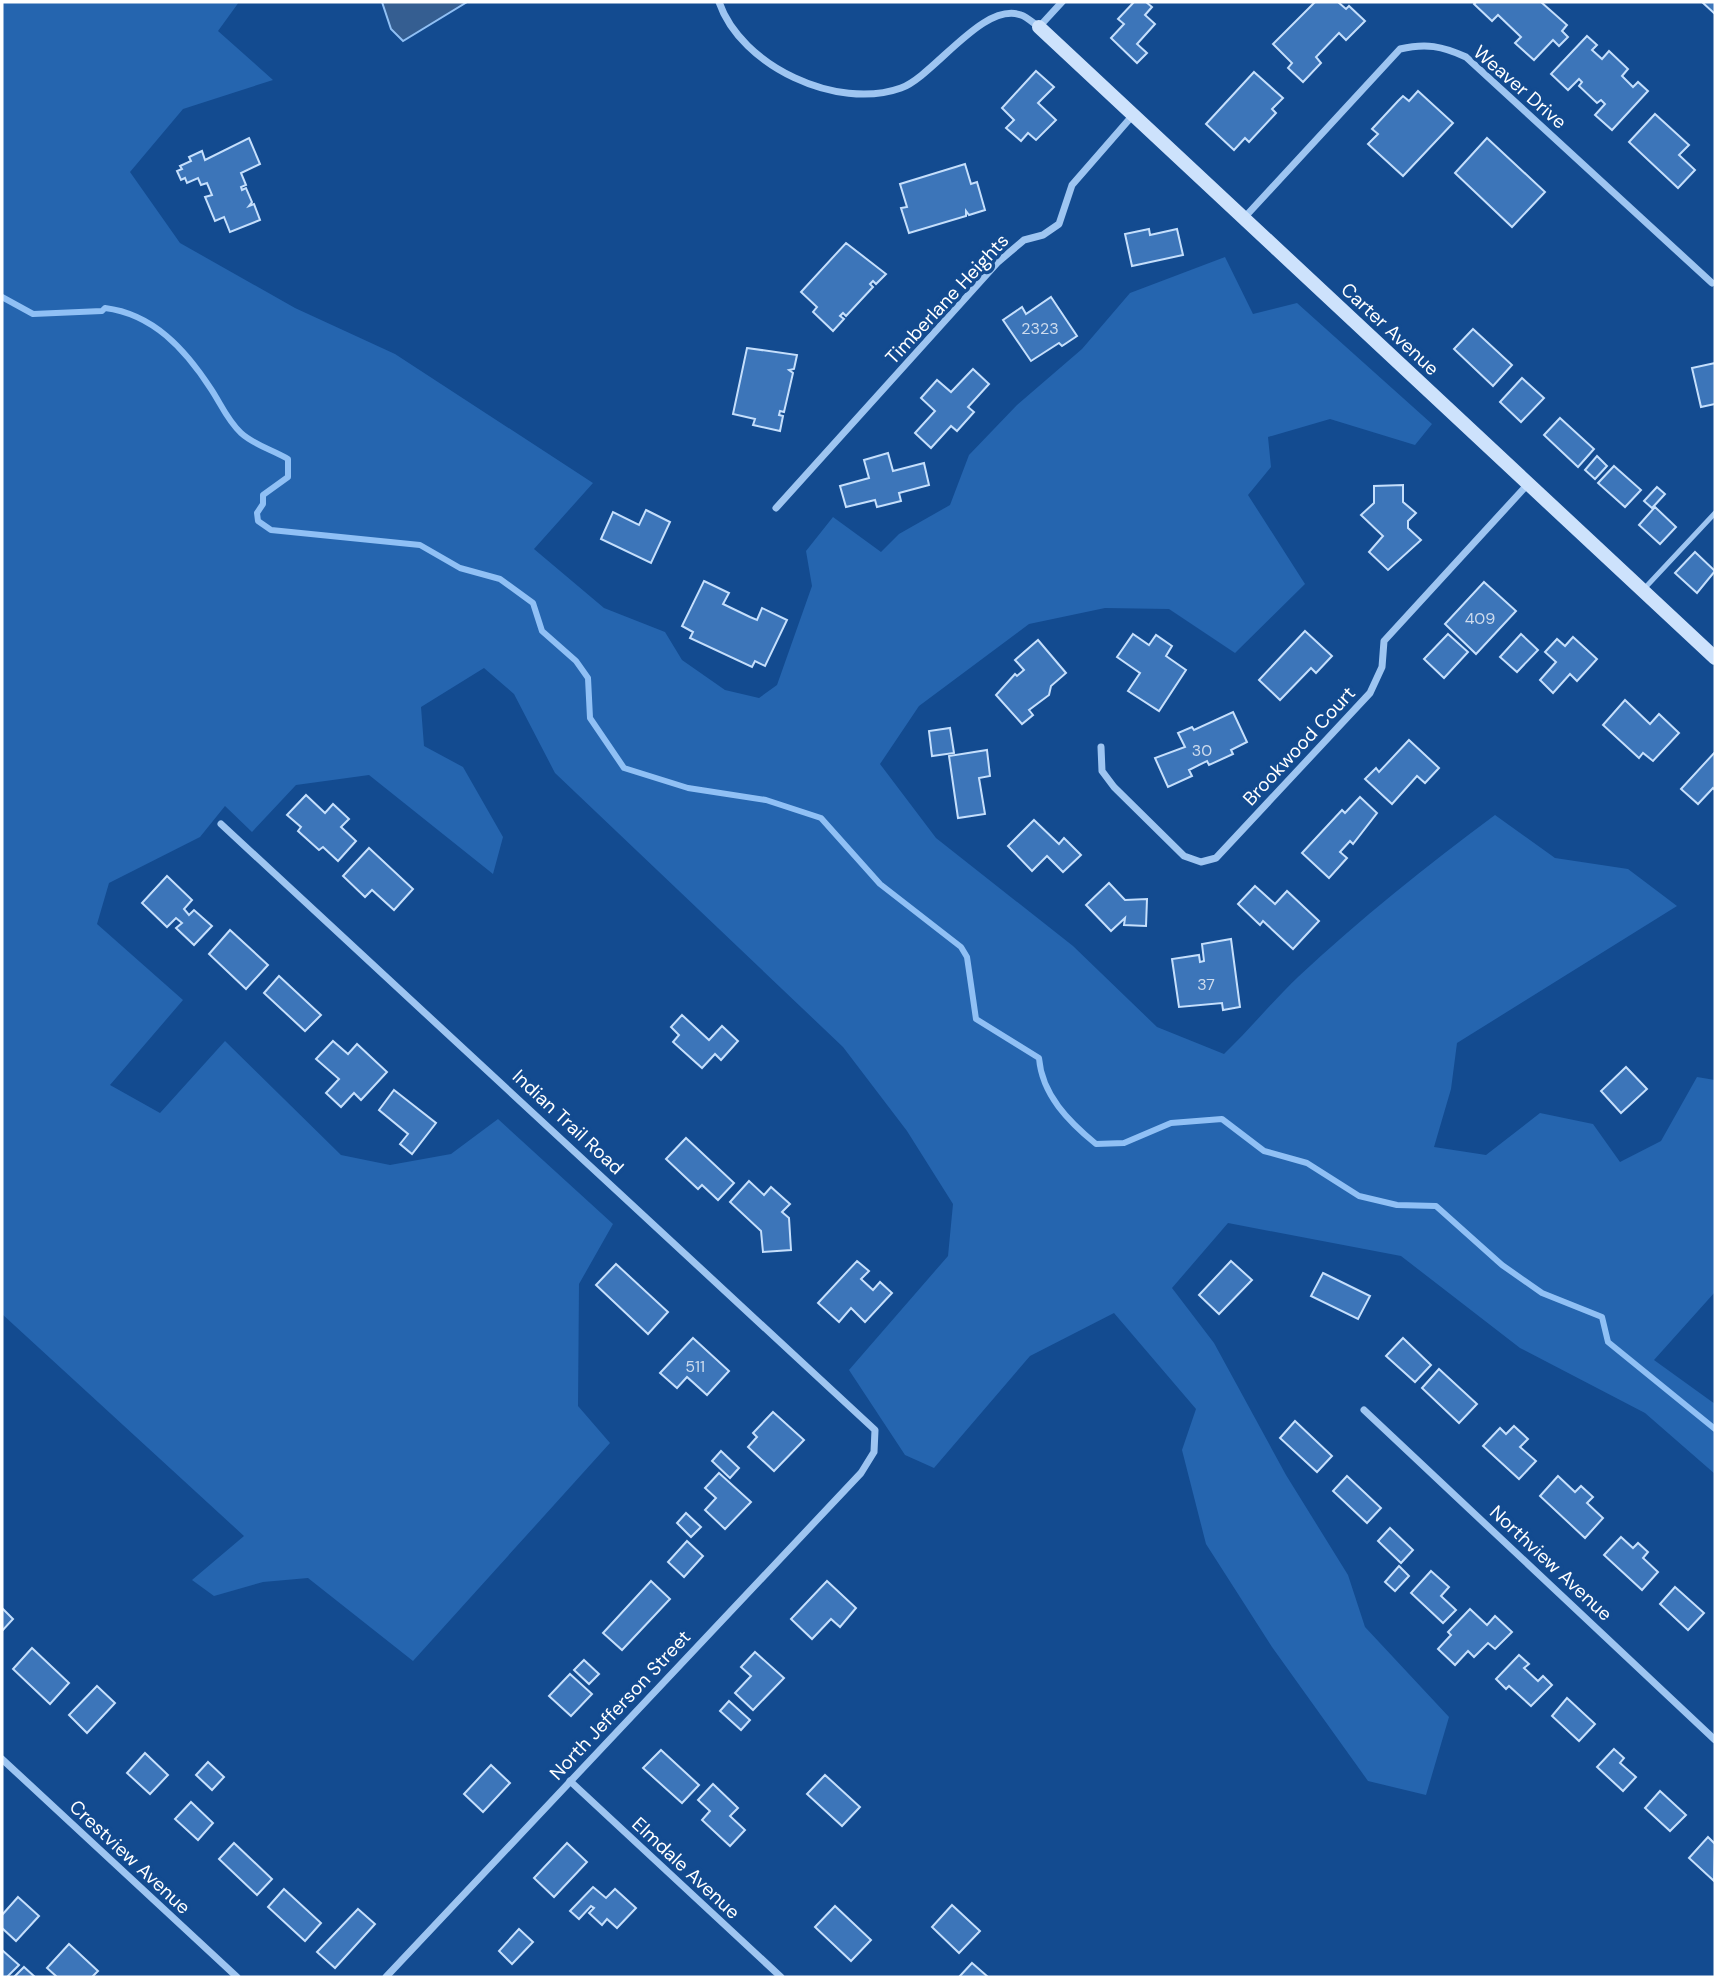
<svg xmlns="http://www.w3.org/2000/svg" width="1717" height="1979" font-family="'DM Sans',sans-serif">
	<rect width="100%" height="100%" fill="#134b90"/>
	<path fill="#2565af" d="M2 2H239L218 31 273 80 183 109 130 172 180 243 295 308 395 354 593 483 534 549 604 608 665 632 682 660 725 690 759 698 777 685 812 586 806 551 833 517 881 552 899 534 950 505 969 455 1017 405 1082 349 1130 293 1225 257 1253 314 1297 303 1432 424 1415 445 1330 419 1268 437 1271 467 1248 495 1305 584 1235 653 1169 609 1105 608 1029 624 919 706 880 764 936 838 1073 946 1157 1027 1224 1054C1249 1030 1272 1002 1298 977 1360 919 1426 866 1495 815L1555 858 1628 869 1677 906 1457 1043 1451 1089 1434 1147 1486 1155 1540 1113 1593 1124 1620 1162 1661 1141 1697 1077 1715 1080V1292L1654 1360 1715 1404V1474L1645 1413 1520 1348 1401 1256 1228 1223 1172 1288 1214 1343 1286 1475 1348 1575 1365 1627 1449 1717 1426 1795 1368 1781 1272 1647 1206 1544 1182 1450 1196 1409 1114 1313 1030 1356 934 1468 905 1455 849 1370 948 1256 953 1204 907 1131 843 1047 555 773 514 694 484 668 421 707 424 746 463 767 503 837 493 874 369 775 296 785 252 832 225 806 200 837 109 883 97 924 183 1000 110 1085 160 1113 225 1041 341 1155 390 1165 451 1154 498 1119 613 1224 579 1284 578 1406 610 1443 413 1661 308 1578 263 1582 214 1596 192 1580 244 1536 2 1314Z"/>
	<path fill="#355e91" stroke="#90c0f5" stroke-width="2" d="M382 2H467L403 41 391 29Z"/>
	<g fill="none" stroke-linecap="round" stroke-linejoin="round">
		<path stroke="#90c0f5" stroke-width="6" d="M2 297 33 314 102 311 105 308C153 314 185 349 211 389 221 404 227 420 241 433 254 445 273 450 288 459V477L263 495V504L257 513 258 521 271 530 420 545 460 568 500 579 533 603 542 631 576 661 588 678 590 718 624 768 688 788 766 800 821 818 880 884 961 947 967 957 976 1019 1039 1058C1042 1095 1069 1122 1096 1144L1124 1143 1171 1123 1222 1119 1264 1151 1307 1163 1359 1196 1397 1205 1436 1206 1502 1265 1542 1293 1602 1317 1608 1342 1715 1429"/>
	</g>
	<g fill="#3c75b9" stroke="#c5dffc" stroke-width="2">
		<path d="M1134 2H1146L1152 7 1145 15 1155 24 1137 44 1147 53 1137 63 1111 38 1124 24 1118 19Z"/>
		<path d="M1315 2H1338L1346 9 1349 6 1365 21 1346 40 1339 33 1316 57 1321 63 1303 82 1288 68 1292 63 1273 44Z"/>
		<path d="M1476 2H1541L1567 25 1562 31 1568 37 1559 46 1553 40 1534 60 1515 43 1521 37 1498 15 1492 21 1474 4Z"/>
		<path d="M1702 2H1715V14Z"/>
		<path d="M1587 36 1597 45 1592 50 1602 59 1609 51 1628 69 1622 76 1633 87 1638 82 1648 91 1612 130 1595 115 1605 104 1601 100 1597 103 1579 86 1582 82 1579 79 1568 90 1551 74Z"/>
		<path d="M1036 71 1054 87 1038 103 1056 120 1036 140 1028 133 1021 141 1006 128 1014 120 1002 108Z"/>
		<path d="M1254 72 1283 98 1272 109 1276 113 1249 142 1245 138 1234 150 1206 124Z"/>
		<path d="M1418 91 1453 123 1403 176 1368 144 1378 134 1372 129 1398 101 1403 96 1409 101Z"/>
		<path d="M1655 114 1689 145 1679 155 1695 170 1678 188 1629 142Z"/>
		<path d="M249 138 260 164 241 173 246 185 241 187 242 190 246 188 252 202 249 206 254 204 260 220 230 232 224 217 215 221 205 197 212 195 207 183 201 185 198 178 187 183 185 178 181 180 177 171 182 169 180 166 191 161 189 157 202 151 205 160Z"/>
		<path d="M1487 138 1545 192 1512 227 1455 173Z"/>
		<path d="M965 164 971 184 977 182 985 210 969 215 966 211V216L909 233 901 208 907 207 900 184Z"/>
		<path d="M1149 229 1150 235 1177 229 1183 255 1132 266 1125 234Z"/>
		<path d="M846 243 886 274 876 284 873 281 870 284 873 287 846 316 843 313 840 316 844 319 833 331 813 312 817 307 801 292Z"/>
		<path d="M1051 297 1077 336 1062 346 1059 343 1031 361 1003 320 1022 307 1026 314Z"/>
		<path d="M1473 329 1512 365 1493 386 1454 349Z"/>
		<path d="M747 348 797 355 794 369 789 370 793 373 784 412 780 411 779 415 783 416 780 431 753 425 755 419 733 414Z"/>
		<path d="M1715 363V404L1701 407 1692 368Z"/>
		<path d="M973 369 989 384 968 407 974 412 957 431 951 426 931 448 915 433 935 411 921 398 937 380 951 392Z"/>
		<path d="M1522 378 1544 398 1521 422 1500 402Z"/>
		<path d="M1560 418 1594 449 1578 467 1544 435Z"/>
		<path d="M888 453 893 471 924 463 929 485 899 493 901 501 877 507 875 500 846 507 840 486 869 478 864 460Z"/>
		<path d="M1597 456 1607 466 1595 479 1585 470Z"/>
		<path d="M1614 466 1641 490 1625 507 1598 483Z"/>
		<path d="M1403 485V502L1416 513 1408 521V528L1421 540 1388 570 1369 552 1383 536 1361 515 1374 503V486Z"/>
		<path d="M1657 487 1665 494 1652 508 1644 501Z"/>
		<path d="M1655 507 1676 527 1660 544 1639 525Z"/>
		<path d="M646 510 670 522 651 563 601 539 613 512 639 525Z"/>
		<path d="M1695 552 1715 571 1697 593 1675 573Z"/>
		<path d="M704 581 729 593 723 604 750 617 757 620 762 608 787 620 765 666 755 661 752 667 690 638 693 632 682 626Z"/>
		<path d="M1484 582 1516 611 1476 654 1445 624Z"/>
		<path d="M1305 631 1332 656 1316 673 1311 668 1280 700 1259 680Z"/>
		<path d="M1133 634 1149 645 1156 635 1172 646 1166 656 1186 670 1159 711 1128 691 1140 673 1117 657Z"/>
		<path d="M1448 634 1468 652 1444 678 1424 659Z"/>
		<path d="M1521 634 1538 650 1517 672 1500 657Z"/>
		<path d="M1573 637 1597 659 1577 681 1570 674 1553 693 1540 680 1556 662 1545 652 1557 639 1565 646Z"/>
		<path d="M1038 640 1066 673 1051 686 1049 695 1029 710 1033 715 1022 724 996 695 1015 674 1017 676 1024 670 1015 660Z"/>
		<path d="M1625 700 1650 724 1659 714 1679 733 1653 761 1643 753 1639 758 1603 725Z"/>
		<path d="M1233 712 1247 742 1231 750 1233 754 1209 765 1207 761 1189 770 1192 776 1168 787 1155 758 1185 747 1178 733 1192 727 1194 730Z"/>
		<path d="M950 728 954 753 932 756 929 731Z"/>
		<path d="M1409 740 1439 768 1425 783 1417 776 1392 804 1365 779 1376 768 1379 772Z"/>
		<path d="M987 750 990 776 979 778 985 814 958 818 949 756Z"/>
		<path d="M1715 752V790L1713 788 1698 804 1681 789Z"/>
		<path d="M306 795 325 813 333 804 349 819 341 827 356 841 338 861 323 847 319 850 298 831 301 827 287 815Z"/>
		<path d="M1360 797 1377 813 1353 844 1350 841 1340 852 1347 858 1329 878 1302 853 1342 810 1345 813Z"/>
		<path d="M1034 820 1059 844 1064 838 1081 855 1063 872 1047 856 1032 871 1008 846Z"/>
		<path d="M369 848 413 889 394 910 372 890 365 897 343 876Z"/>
		<path d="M167 876 192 900 184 909 189 915 194 910 212 926 194 945 176 928 182 923 176 918 167 927 142 903Z"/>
		<path d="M1109 883 1125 900 1147 899 1146 926 1124 925 1125 918 1111 931 1086 905Z"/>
		<path d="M1255 886 1275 904 1287 891 1319 921 1293 949 1263 921 1260 925 1238 904Z"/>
		<path d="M230 930 268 965 246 989 209 954Z"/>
		<path d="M1231 939 1240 1007 1223 1010 1222 1003 1179 1007 1172 959 1199 955 1200 962 1204 961 1202 944Z"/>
		<path d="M279 976 321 1015 305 1031 264 993Z"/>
		<path d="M682 1015 709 1040 722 1026 738 1041 721 1060 715 1054 702 1068 673 1042 679 1035 671 1027Z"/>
		<path d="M333 1041 348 1054 357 1044 387 1072 361 1100 354 1093 341 1107 326 1093 339 1079 316 1059Z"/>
		<path d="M1626 1067 1647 1089 1621 1113 1601 1091Z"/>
		<path d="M394 1090 436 1123 412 1154 400 1144 408 1134 379 1110Z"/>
		<path d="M686 1138 734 1183 718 1200 702 1185 698 1189 666 1159Z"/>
		<path d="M749 1181 764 1195 771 1187 790 1204 782 1212 789 1218 791 1250 763 1252 761 1231 730 1202Z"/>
		<path d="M857 1261 869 1271 861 1279 873 1290 880 1282 892 1293 865 1322 851 1308 839 1322 818 1303Z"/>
		<path d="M1231 1261 1252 1280 1219 1314 1199 1295Z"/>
		<path d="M616 1264 668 1312 648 1334 596 1285Z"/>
		<path d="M1323 1273 1370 1296 1358 1319 1311 1296Z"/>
		<path d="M693 1338 729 1371 707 1395 687 1377 677 1388 660 1373Z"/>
		<path d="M1403 1338 1431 1365 1415 1382 1386 1356Z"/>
		<path d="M1439 1369 1477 1404 1459 1423 1422 1388Z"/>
		<path d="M773 1412 804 1440 774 1471 748 1447 757 1437 753 1433Z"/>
		<path d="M1295 1421 1332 1456 1317 1472 1280 1438Z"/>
		<path d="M1514 1426 1528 1439 1520 1447 1536 1461 1519 1479 1483 1446 1500 1428 1506 1434Z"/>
		<path d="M721 1451 739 1468 730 1478 712 1461Z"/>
		<path d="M719 1473 751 1502 725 1529 705 1510 716 1498 705 1488Z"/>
		<path d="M1347 1476 1381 1508 1367 1523 1333 1491Z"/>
		<path d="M1558 1476 1575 1492 1581 1486 1593 1497 1587 1503 1603 1518 1585 1538 1540 1496Z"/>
		<path d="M686 1513 701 1527 691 1537 677 1523Z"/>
		<path d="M1390 1528 1413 1550 1401 1563 1378 1541Z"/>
		<path d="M1621 1537 1633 1548 1638 1543 1648 1552 1643 1558 1658 1572 1642 1590 1604 1555Z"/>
		<path d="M687 1541 703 1556 684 1577 668 1562Z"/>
		<path d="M1399 1566 1409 1576 1395 1591 1385 1582Z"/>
		<path d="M1431 1571 1449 1587 1441 1596 1456 1610 1443 1623 1411 1593Z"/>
		<path d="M651 1581 670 1599 622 1650 603 1633Z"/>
		<path d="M827 1581 856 1608 840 1627 831 1619 812 1639 791 1619Z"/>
		<path d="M1675 1587 1704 1613 1688 1630 1660 1604Z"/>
		<path d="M2 1608 13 1619 2 1631Z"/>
		<path d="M1470 1609 1487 1625 1495 1616 1512 1632 1495 1649 1488 1643 1474 1657 1468 1651 1455 1665 1438 1649 1451 1635 1448 1632Z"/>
		<path d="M32 1648 69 1683 50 1704 13 1669Z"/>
		<path d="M755 1652 784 1678 753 1710 735 1693 751 1676 741 1667Z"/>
		<path d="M1519 1655 1529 1664 1524 1668 1538 1681 1543 1676 1552 1685 1531 1706 1509 1686 1506 1689 1496 1679Z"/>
		<path d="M584 1660 599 1674 589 1684 574 1670Z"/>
		<path d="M570 1674 592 1694 571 1716 549 1696Z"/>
		<path d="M97 1686 115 1703 87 1733 69 1715Z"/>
		<path d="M1567 1698 1595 1724 1579 1741 1552 1716Z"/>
		<path d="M729 1701 750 1720 741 1730 720 1711Z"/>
		<path d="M1614 1749 1624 1758 1620 1763 1636 1777 1623 1791 1597 1767Z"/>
		<path d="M661 1750 699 1785 682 1803 643 1768Z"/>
		<path d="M145 1753 168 1775 150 1794 127 1773Z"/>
		<path d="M208 1762 224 1777 212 1790 196 1775Z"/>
		<path d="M491 1765 510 1783 483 1812 464 1794Z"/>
		<path d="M825 1775 860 1807 842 1826 807 1794Z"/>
		<path d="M713 1784 738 1808 730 1816 745 1830 730 1846 702 1820 710 1811 698 1800Z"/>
		<path d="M1660 1791 1686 1815 1670 1831 1645 1808Z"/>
		<path d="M191 1802 213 1823 198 1840 175 1819Z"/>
		<path d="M1708 1837 1715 1844 1714 1881 1689 1858Z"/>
		<path d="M234 1843 272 1879 257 1895 219 1859Z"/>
		<path d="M567 1843 587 1862 554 1897 534 1878Z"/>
		<path d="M593 1887 606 1898 615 1889 636 1908 617 1928 607 1919 602 1925 589 1913 594 1908 591 1906 579 1919 570 1911Z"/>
		<path d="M284 1889 321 1923 305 1941 268 1907Z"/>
		<path d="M18 1897 39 1916 16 1941 2 1928V1915Z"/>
		<path d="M952 1905 980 1931 959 1953 932 1927Z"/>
		<path d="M835 1906 871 1940 851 1961 815 1927Z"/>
		<path d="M358 1909 375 1924 335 1968 317 1952Z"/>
		<path d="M519 1929 533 1942 512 1964 499 1951Z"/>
		<path d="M69 1944 98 1971 92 1977H57L47 1968Z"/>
		<path d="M2 1950 19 1965 7 1977H2Z"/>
		<path d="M972 1963 988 1977H959Z"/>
		<path d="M24 1967 35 1977H14Z"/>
	</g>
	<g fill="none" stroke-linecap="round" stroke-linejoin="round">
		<path stroke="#9ec5f1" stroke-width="5" d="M1643 590 1715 513"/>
		<g stroke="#9ec5f1" stroke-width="7">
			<path d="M719 2C741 66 837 111 901 88 934 76 983 1 1021 15 1027 17 1033 23 1039 27L1062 2"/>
			<path d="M1244 218 1400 49C1426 43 1442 46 1466 57L1712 283"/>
			<path d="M776 508 998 262 1024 240 1043 235 1059 224 1072 185 1133 115"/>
			<path d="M1101 747 1102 771 1114 787 1184 856 1201 862 1216 858 1370 693 1382 667 1384 641 1528 484"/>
			<path d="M221 824 875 1430 874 1452 861 1473 386 1977"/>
			<path d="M1364 1410 1715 1740"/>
			<path d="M2 1759 237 1977"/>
			<path d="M570 1781 781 1977"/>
		</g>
		<path stroke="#cde2fc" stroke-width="14" d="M1039 27 1715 658"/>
	</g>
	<g text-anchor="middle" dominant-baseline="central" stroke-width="7" stroke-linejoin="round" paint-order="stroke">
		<g font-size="16" fill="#cedcee">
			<text x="1040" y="328">2323</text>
			<text x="1480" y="618">409</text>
			<text x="1202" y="750">30</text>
			<text x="1206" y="984">37</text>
			<text x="695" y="1366">511</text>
		</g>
		<g font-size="19" fill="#fff" stroke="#134b90">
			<text transform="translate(1520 87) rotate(41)">Weaver Drive</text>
			<text transform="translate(947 299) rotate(-47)">Timberlane Heights</text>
			<text transform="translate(1390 329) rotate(43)">Carter Avenue</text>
			<text transform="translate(1299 746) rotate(-47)">Brookwood Court</text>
			<text transform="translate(568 1122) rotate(43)">Indian Trail Road</text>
			<text transform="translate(1551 1563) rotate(43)">Northview Avenue</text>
			<text transform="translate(620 1705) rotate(-47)">North Jefferson Street</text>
			<text transform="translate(130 1857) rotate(43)">Crestview Avenue</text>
			<text transform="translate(686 1868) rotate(43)">Elmdale Avenue</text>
		</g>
	</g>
	<rect width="1717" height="1979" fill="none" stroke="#ffffff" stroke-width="7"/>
</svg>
